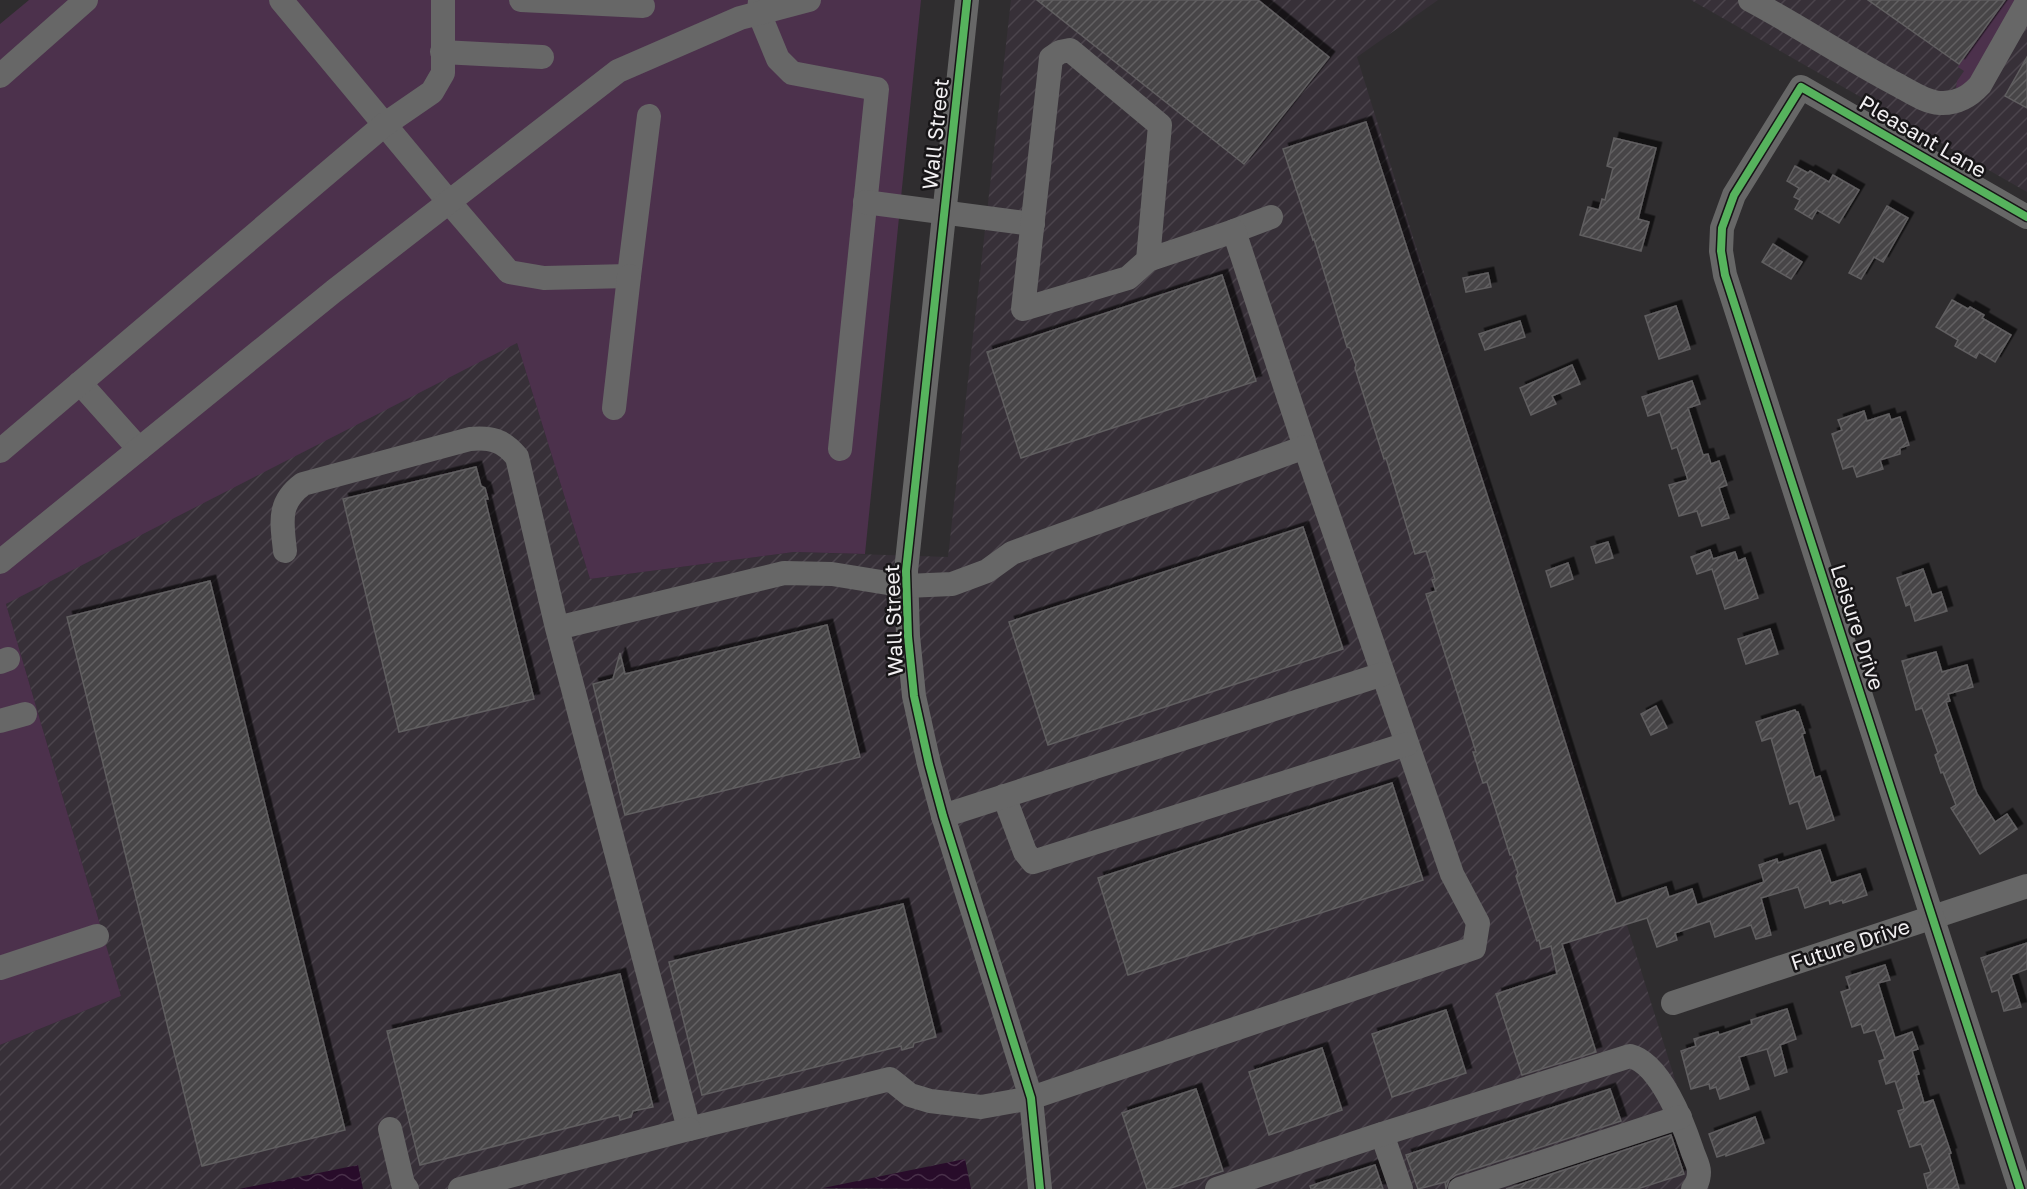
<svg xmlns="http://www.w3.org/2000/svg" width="2027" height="1189" font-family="'Golos Text',sans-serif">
	<defs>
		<pattern id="industrial-furrows" width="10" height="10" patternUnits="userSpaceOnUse" patternTransform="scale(1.5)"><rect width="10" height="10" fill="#373038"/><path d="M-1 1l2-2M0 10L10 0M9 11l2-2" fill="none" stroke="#4b444c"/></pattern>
		<pattern id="water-waves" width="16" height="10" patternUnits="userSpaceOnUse" patternTransform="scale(1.5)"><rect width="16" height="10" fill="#280c2a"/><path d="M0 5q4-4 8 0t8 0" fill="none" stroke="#483049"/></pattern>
		<pattern id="building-hatch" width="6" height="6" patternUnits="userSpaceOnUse" patternTransform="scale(1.5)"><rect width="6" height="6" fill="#474547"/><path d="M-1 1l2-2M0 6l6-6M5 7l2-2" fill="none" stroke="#626062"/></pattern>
		<filter id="shadow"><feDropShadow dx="5.5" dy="-5.5" stdDeviation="0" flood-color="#0009"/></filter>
	</defs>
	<rect width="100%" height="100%" fill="#2f2d2f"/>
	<g fill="url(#industrial-furrows)">
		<path d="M1011 0H1438L1357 57 1709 1189H0V1045L121 996 6 604 439 261 517 343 590 579 794 552 948 557Z"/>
		<path d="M1691 0H2027V192Z"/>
	</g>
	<g fill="#4c314c">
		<path d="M29 0H921L865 554 794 552 590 579 517 343 6 604 121 996 0 1045V24Z"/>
		<path d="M2005 0H2018L1970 81 1960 88H1956L1957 81 1964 71 1958 67 1959 65Z"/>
	</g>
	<g fill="url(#water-waves)">
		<path d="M965 1159 971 1189 823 1188Z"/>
		<path d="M358 1165 363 1189H239Z"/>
	</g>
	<g fill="url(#building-hatch)" stroke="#605e60" stroke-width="1.5" filter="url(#shadow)">
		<path d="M1037 0H1258L1329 57 1244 164Z"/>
		<path d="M1868 0H2005L1959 64Z"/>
		<path d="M2027 57V108L2005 96Z"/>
		<path d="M1366 122 1501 538 1616 904 1666 887 1669 897 1692 889 1697 905 1764 882 1759 865 1777 859 1778 863 1820 850 1831 883 1860 874 1867 895 1843 903 1842 900 1830 904 1829 900 1805 908 1798 887 1761 898 1771 935 1756 939 1751 925 1715 937 1710 921 1675 933 1677 940 1657 947 1647 918 1562 944 1596 1052 1522 1075 1496 994 1557 974 1551 946 1541 949 1539 940 1537 941 1516 876 1518 873 1512 855H1510L1487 782 1483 783 1473 752H1476L1426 594 1436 591 1432 580 1435 579 1426 551 1415 554 1386 458 1384 459 1355 368 1356 365 1350 348 1347 347 1314 239 1313 240 1283 149Z"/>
		<path d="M1614 138 1656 148 1638 219 1649 222 1641 251 1580 235 1588 207 1599 210 1602 199 1605 200 1613 168 1607 166Z"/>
		<path d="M1795 166 1808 173 1810 171 1829 182 1833 175 1859 190 1839 223 1817 210 1812 219 1795 209 1800 200 1794 197 1799 188 1787 181Z"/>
		<path d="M1887 206 1908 218 1883 262 1874 257 1861 279 1849 273Z"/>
		<path d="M1773 244 1802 262 1791 279 1762 262Z"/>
		<path d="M1488 273 1491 287 1466 292 1463 278Z"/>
		<path d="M1222 275 1256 381 1021 458 987 352Z"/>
		<path d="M1952 300 1968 309 1970 307 1984 315 1982 318 2011 335 1995 362 1979 352 1976 358 1955 346 1958 340 1936 327Z"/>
		<path d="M1676 306 1690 349 1659 359 1645 316Z"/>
		<path d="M1520 321 1525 337 1485 350 1479 334Z"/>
		<path d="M1572 365 1580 384 1552 396 1556 404 1531 415 1520 388Z"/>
		<path d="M1692 381 1700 404 1688 408 1703 455 1708 454 1711 464 1719 461 1727 485 1719 488 1729 518 1702 526 1697 511 1679 516 1669 485 1688 480 1677 447 1672 449 1660 412 1648 416 1642 397Z"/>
		<path d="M1864 411 1867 421 1889 414 1891 420 1900 417 1909 445 1900 448V454L1880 460 1883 469 1857 477 1853 466 1843 469 1832 434 1842 430 1838 420Z"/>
		<path d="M476 467 481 486 485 488 488 499H485L534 699 399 732 343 499Z"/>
		<path d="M1303 527 1343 649 1048 745 1009 622Z"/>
		<path d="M1608 542 1613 558 1596 563 1591 547Z"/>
		<path d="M1710 550 1713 559 1735 552 1738 561 1745 558 1758 598 1725 609 1712 569 1697 574 1691 557Z"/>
		<path d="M1568 563 1573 579 1551 587 1546 571Z"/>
		<path d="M1923 569 1932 595 1941 592 1947 611 1915 621 1910 604 1906 606 1897 578Z"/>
		<path d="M210 581 345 1130 202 1166 67 617Z"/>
		<path d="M827 625 860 757 625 815 593 684 613 679 620 653 625 674Z"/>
		<path d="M1770 629 1778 654 1746 664 1738 639Z"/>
		<path d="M1936 652 1942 672 1967 665 1973 687 1948 694 1950 701 1946 702 1977 794 1995 822 2007 814 2017 829 1980 854 1951 808 1956 805 1943 772 1941 773 1935 755 1938 753 1922 708 1916 710 1902 661Z"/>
		<path d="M1656 706 1667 728 1651 735 1641 714Z"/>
		<path d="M1795 710 1796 712H1798L1805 733 1802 734 1815 778 1820 776 1834 820 1807 829 1798 801 1790 804 1771 738 1762 741 1756 722Z"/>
		<path d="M1392 783 1423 880 1128 975 1098 878Z"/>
		<path d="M903 904 936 1037 914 1043 913 1047 902 1050 901 1046 702 1095 669 962Z"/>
		<path d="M2027 943V969L2011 975 2021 1007 2004 1011 1998 990 1992 992 1981 958Z"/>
		<path d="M1885 965 1890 980 1878 983 1895 1038 1912 1032 1918 1049 1912 1051 1919 1074 1916 1075 1924 1103 1933 1100 1951 1153 1949 1154 1959 1189H1928L1924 1174 1931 1172 1921 1144 1910 1147 1898 1111 1904 1109 1895 1081 1886 1084 1879 1061 1885 1059 1875 1030 1864 1033 1861 1024 1852 1027 1841 992 1850 989 1846 977Z"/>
		<path d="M620 974 653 1107 633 1111 631 1117 620 1120 619 1115 420 1165 387 1031Z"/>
		<path d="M1787 1009 1796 1039 1780 1045 1787 1072 1775 1076 1767 1049 1739 1057 1749 1089 1720 1099 1716 1087 1710 1089 1709 1084 1691 1089 1681 1051 1696 1046 1694 1039 1718 1032 1719 1035 1752 1024 1751 1020Z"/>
		<path d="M1446 1010 1466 1073 1392 1097 1372 1034Z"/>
		<path d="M1322 1048 1342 1110 1269 1135 1249 1072Z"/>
		<path d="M1196 1089 1223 1171 1168 1189H1147L1122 1113Z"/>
		<path d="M1610 1089 1621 1121 1456 1175 1449 1180 1446 1189 1445 1182 1418 1189 1406 1155Z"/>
		<path d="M1755 1117 1764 1143 1726 1156V1154L1717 1157 1709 1134Z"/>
		<path d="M1671 1135 1684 1174 1637 1189H1506Z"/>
		<path d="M1375 1165 1383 1189H1311L1310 1186Z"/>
	</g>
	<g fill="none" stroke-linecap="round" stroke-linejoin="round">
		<g stroke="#676767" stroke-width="24">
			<path d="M281 0 449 202 509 272 544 278 629 276 649 116"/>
			<path d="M521 0 643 6"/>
			<path d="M760 0 759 13 778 59 792 73 877 89 840 449"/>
			<path d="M967 0 906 571 908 636 914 696 929 764 943 816 1031 1098 1040 1189"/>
			<path d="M1750 0C1799 26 1845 57 1894 83 1908 90 1924 102 1940 103 1957 104 1969 97 1980 85L2027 2"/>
			<path d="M442 52 542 57"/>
			<path d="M0 76 86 0"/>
			<path d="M865 202 1033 224"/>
			<path d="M1234 231 1271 217"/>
			<path d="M1148 260 1160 125 1070 50 1060 52 1051 58 1023 309 1128 278 1148 260 1234 231 1305 447"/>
			<path d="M80 383 139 449"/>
			<path d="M614 408 629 276"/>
			<path d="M0 451 384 125 432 92 443 73V0"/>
			<path d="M285 551C282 522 277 503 303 484L470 439C491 437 503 440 517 457L557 628 689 1129 890 1079 910 1095 930 1101 981 1107 1031 1098 1474 948 1478 923 1452 874 1305 447 1012 553 987 571 952 584 906 586 832 574 784 573 557 628"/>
			<path d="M0 562 334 291 618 71 740 18 809 0"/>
			<path d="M0 662 8 659"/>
			<path d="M0 721 25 714"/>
			<path d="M1004 796 1025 852 1033 862 1407 744"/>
			<path d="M943 816 1383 674"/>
			<path d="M0 968 97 936"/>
			<path d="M1673 1003 2027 886"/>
			<path d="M390 1129 403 1184 407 1189"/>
			<path d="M1382 1134 1401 1189"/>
			<path d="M460 1189 689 1129"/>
			<path d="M1217 1189 1376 1136 1630 1056C1660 1063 1683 1123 1692 1150 1694 1157 1699 1165 1699 1172 1699 1179 1697 1184 1693 1189"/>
			<path d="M1460 1189 1680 1117"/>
			<path d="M2020 1189 1725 275 1721 251 1722 228 1734 195 1801 87 2027 217"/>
		</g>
		<g stroke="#171517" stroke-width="11">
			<g id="cycleway">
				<path d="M967 0 906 571 908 636 914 696 929 764 943 816 1031 1098 1040 1189"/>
				<path d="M2020 1189 1725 275 1721 251 1722 228 1734 195 1801 87 2027 217"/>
			</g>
		</g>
		<use href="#cycleway" stroke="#56b35d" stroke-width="8"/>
	</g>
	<g text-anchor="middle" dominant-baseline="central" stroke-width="5" stroke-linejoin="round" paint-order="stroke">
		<g font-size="21" fill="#f1eff1" stroke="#171517">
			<text transform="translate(935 134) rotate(-84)">Wall Street</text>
			<text transform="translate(1923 136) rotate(30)">Pleasant Lane</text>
			<text transform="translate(893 620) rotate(-92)">Wall Street</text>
			<text transform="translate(1858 627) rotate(72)">Leisure Drive</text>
			<text transform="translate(1850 944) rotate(-18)">Future Drive</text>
		</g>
	</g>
</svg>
